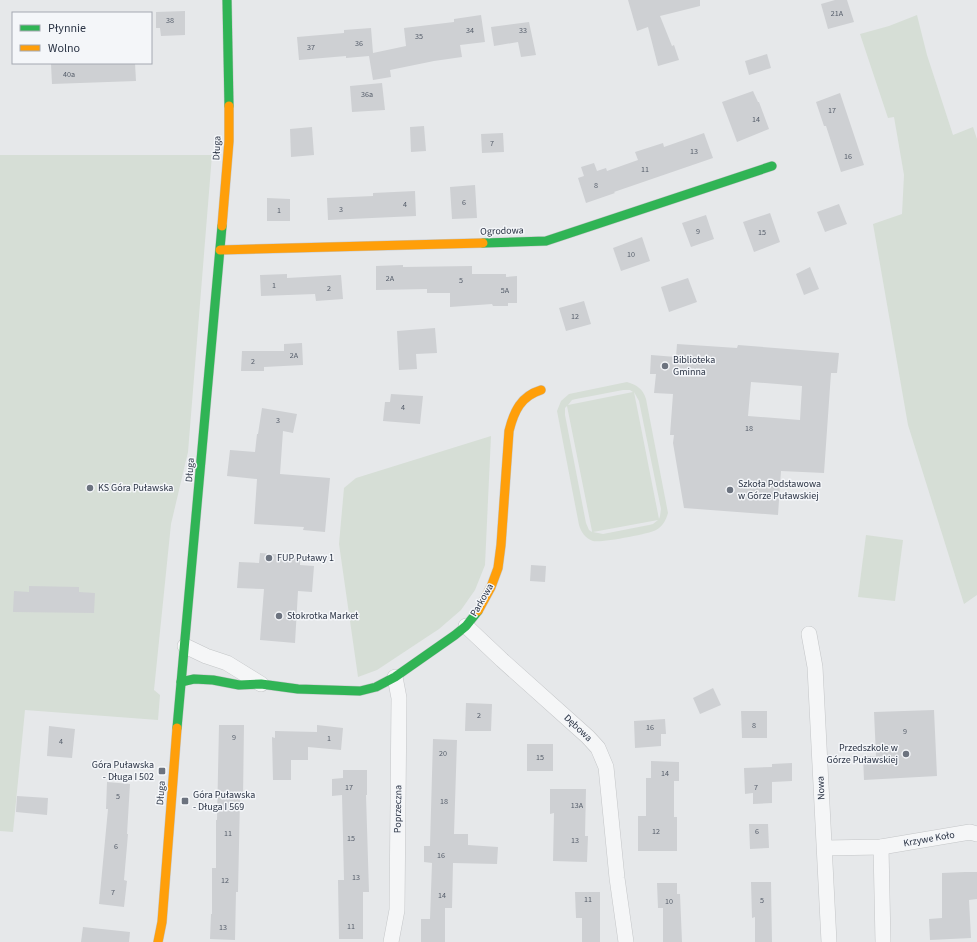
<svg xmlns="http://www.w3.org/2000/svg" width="977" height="942" font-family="'Source Sans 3',sans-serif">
	<rect width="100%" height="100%" fill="#e6e8ea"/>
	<g fill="#d6ded6" fill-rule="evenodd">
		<path d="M917 15 927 55 953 135 973 127 977 139V595L964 604 908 425 873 224 902 214 904 175 894 117 888 118 860 34 889 26Z"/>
		<path d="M0 155H212L188 452 171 524 154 690 160 695 158 720 25 710 13 832 0 831Z"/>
		<path d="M627 382C637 385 643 389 646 399L668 513C666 520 663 526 656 530 649 534 601 543 593 541 585 538 581 532 579 525L557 411 561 401 569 394ZM623 390H630L633 392 568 405 572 400 576 399ZM634 392 639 401 661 509 660 516 659 519ZM567 406 592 531V532L589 530 586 523 565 415V408ZM658 520 653 524 649 525 603 534 593 532Z"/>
		<path d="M491 436 485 565 475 590 461 610 439 629 377 670 358 677 339 544 344 488 356 478Z"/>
		<path d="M866 535 903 540 895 601 858 597Z"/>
	</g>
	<g fill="#ced0d3" fill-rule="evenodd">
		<path d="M628 0H700V6L660 16 672 46 674 45 679 60 658 66 648 27 637 31Z"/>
		<path d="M835 0H847L854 22 828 29 821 4Z"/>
		<path d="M185 11V35L161 36 160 28H156V12Z"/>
		<path d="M481 15 485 42 460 45 462 57 434 61 390 70 391 77 373 80 369 56 346 58V56L299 60 297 37 344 33V30L371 28 373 53 406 46 404 28 454 22V19Z"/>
		<path d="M529 22 536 55 521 57 518 42 494 46 491 27Z"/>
		<path d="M767 54 771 68 749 75 745 61Z"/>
		<path d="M86 63H135L136 81 52 84 51 64Z"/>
		<path d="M382 83 385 110 352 112 350 86Z"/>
		<path d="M753 91 758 102H759L769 129 737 142 722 102Z"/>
		<path d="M840 93 864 165 841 172 826 126H824L816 102Z"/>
		<path d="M424 126 426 151 411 152 410 127Z"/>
		<path d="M312 127 314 155 291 157 290 129Z"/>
		<path d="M503 133 504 152 482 153 481 134Z"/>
		<path d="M704 133 713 158 614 192 615 193 586 203 578 178 584 176 581 167 594 163 597 171 606 168 607 171 638 160 635 152 663 143 664 147Z"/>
		<path d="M475 185 477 218 452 219 450 187Z"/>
		<path d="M415 191 416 216 328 220 327 198 373 196V193Z"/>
		<path d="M267 198 290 199V221H267Z"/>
		<path d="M839 204 847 224 825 232 817 212Z"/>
		<path d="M770 213 780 242 754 252 743 222Z"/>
		<path d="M706 215 714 239 691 247 682 223Z"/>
		<path d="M642 237 650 261 621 271 613 248Z"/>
		<path d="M403 265V267L472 266V274H506V277L517 276V303H508V306H493L492 304 450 307V293H427V289L376 290V266Z"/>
		<path d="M810 267 819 289 804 295 796 274Z"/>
		<path d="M287 274V278L341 275 343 299 316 301 315 294 261 296 260 275Z"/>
		<path d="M688 278 697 302 669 312 661 287Z"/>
		<path d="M584 301 591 324 566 331 559 308Z"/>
		<path d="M435 328 437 353 416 354 417 369 399 370 397 331Z"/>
		<path d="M302 343 303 365 264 367V371H241L242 351H284V344Z"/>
		<path d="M677 344 737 348 738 345 839 353 837 373H831L824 473 781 471 778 515 684 508 673 443 674 435H670L673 394 654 393 656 374H650L651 355 676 357ZM751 382 802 386 800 420 748 416Z"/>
		<path d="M391 394 423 396 420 424 383 421 385 402H390Z"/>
		<path d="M262 408 297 414 293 433 283 431 280 474 330 478 325 532 303 530 304 527 254 524 257 479 227 476 230 450 255 452 257 434H258Z"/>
		<path d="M260 553 300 556V565L314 566 312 592 298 591 295 643 260 640 264 589 237 588 239 562 259 563Z"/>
		<path d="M531 565 546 566 545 582 530 581Z"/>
		<path d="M29 586 79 587V592L95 593 94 613 13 612 14 591 29 592Z"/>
		<path d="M713 688 721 705 700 714 693 698Z"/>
		<path d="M466 703 492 704 491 731H465Z"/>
		<path d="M934 710 937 776 864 780 863 756H876L874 712Z"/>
		<path d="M741 711H767V738H742Z"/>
		<path d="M665 719 666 734H661V746L635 748 634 721Z"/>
		<path d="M219 725H244L243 798H240L238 892H236L235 940 210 939 211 914H212V868H216V820H217Z"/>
		<path d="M317 725 343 728 341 750 308 747V760H291V780H273L272 737 275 738V731L317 732Z"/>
		<path d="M49 726 75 729 72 758 47 756Z"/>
		<path d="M433 739 457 740 454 834H468V845L498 847 497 864 453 863 452 908H445V942H421V919H430L432 863 424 862V846H430Z"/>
		<rect x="527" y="744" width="26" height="27"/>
		<path d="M651 761 679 762V781H674V817H677V851H638V816H646V778H651Z"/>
		<path d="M792 763V781L772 782V803L753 804V793L745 794 744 768 772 767V764Z"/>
		<path d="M343 770H367V795H366L369 892H363V939H339L338 880H344L342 795 332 796V779L343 778Z"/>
		<path d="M107 782 130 784 127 834H128L124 880 127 881 124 907 99 904 108 809H106Z"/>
		<path d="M550 789H586L585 836H588L587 862 553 861 554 813 550 814Z"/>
		<path d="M17 796 48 798 47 815 16 812Z"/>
		<path d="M749 824H768L769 848 750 849Z"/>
		<path d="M965 872H977V899L969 900 971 938 930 940 929 919 942 918V873Z"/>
		<path d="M751 882H771L772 942H755V917L752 918Z"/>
		<path d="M657 883H677V894H680L682 942H663V908H658Z"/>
		<path d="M575 892H600V942H582V918H576Z"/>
		<path d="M83 927 130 932 129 942H81Z"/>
	</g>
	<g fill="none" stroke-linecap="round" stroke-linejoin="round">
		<g stroke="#c4c6c8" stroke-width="16">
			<g id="street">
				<path d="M466 626 502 660 588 737 598 748 606 767 617 878 626 942"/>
				<path d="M809 634 815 667 829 942"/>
				<path d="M185 646 206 656 227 663 261 684"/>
				<path d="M881 847 883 942"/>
				<path d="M825 848 881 847 970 832 977 834"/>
				<path d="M391 942 397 910 399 698 395 677"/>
			</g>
		</g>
		<g stroke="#c4c6c8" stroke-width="10">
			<g id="fast">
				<path d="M227 0 229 106"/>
				<path d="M483 243 546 241 772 166"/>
				<path d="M181 682 194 679 213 680 239 685 261 684 298 689 360 691 376 687 395 677 455 635 466 626 478 611"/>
				<path d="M177 728 222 226"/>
			</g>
		</g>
		<g stroke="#c4c6c8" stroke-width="10">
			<g id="slow">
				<path d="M222 226 229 141V106"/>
				<path d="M220 250 483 243"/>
				<path d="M478 611 491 587 498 568 501 545 509 431C514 411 521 396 541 390"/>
				<path d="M158 942 162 922 177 728"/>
			</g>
		</g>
		<use href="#street" stroke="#f5f6f7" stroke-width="15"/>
		<use href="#fast" stroke="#30b455" stroke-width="9"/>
		<use href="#slow" stroke="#ff9f0a" stroke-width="9"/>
	</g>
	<g fill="#6c737f" stroke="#f4f6f9" stroke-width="1.5">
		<circle cx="665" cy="366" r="4"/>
		<circle cx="90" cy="488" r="4"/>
		<circle cx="730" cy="490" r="4"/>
		<circle cx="269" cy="558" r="4"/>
		<circle cx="279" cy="616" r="4"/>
		<circle cx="906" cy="754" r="4"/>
		<rect x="158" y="767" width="8" height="8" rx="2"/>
		<rect x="181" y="797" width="8" height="8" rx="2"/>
	</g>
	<g text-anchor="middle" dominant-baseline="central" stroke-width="3" stroke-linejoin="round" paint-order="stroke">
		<g font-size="8" fill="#545c69">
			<text x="837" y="13">21A</text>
			<text x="170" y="20">38</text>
			<text x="470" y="30">34</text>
			<text x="523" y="30">33</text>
			<text x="419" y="36">35</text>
			<text x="359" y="43">36</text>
			<text x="311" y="47">37</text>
			<text x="69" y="74">40a</text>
			<text x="367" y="94">36a</text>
			<text x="832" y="110">17</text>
			<text x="756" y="119">14</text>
			<text x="492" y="143">7</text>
			<text x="694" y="151">13</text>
			<text x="848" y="156">16</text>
			<text x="645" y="169">11</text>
			<text x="596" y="185">8</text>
			<text x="464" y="202">6</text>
			<text x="405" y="204">4</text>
			<text x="341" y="209">3</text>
			<text x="279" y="210">1</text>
			<text x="698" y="231">9</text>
			<text x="762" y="232">15</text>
			<text x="631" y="254">10</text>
			<text x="390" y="278">2A</text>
			<text x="461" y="280">5</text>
			<text x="274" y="285">1</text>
			<text x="329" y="288">2</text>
			<text x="505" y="290">5A</text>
			<text x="575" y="316">12</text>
			<text x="294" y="355">2A</text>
			<text x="253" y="361">2</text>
			<text x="403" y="407">4</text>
			<text x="278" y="420">3</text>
			<text x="749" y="428">18</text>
			<text x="479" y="715">2</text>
			<text x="754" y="725">8</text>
			<text x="650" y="727">16</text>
			<text x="905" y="731">9</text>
			<text x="234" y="737">9</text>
			<text x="329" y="738">1</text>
			<text x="61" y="741">4</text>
			<text x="443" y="753">20</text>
			<text x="540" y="757">15</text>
			<text x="665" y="773">14</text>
			<text x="349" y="787">17</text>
			<text x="756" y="787">7</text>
			<text x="118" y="796">5</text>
			<text x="444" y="801">18</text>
			<text x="577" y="805">13A</text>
			<text x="656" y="831">12</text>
			<text x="757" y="831">6</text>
			<text x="228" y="833">11</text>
			<text x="351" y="838">15</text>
			<text x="575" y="840">13</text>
			<text x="116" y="846">6</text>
			<text x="441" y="855">16</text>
			<text x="356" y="877">13</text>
			<text x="225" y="880">12</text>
			<text x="113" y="892">7</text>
			<text x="442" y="895">14</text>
			<text x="588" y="899">11</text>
			<text x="762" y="900">5</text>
			<text x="669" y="901">10</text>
			<text x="351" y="926">11</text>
			<text x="223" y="927">13</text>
		</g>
		<g font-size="10" fill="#2b3445" stroke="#f4f6f9">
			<text transform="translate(217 148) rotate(-87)">Długa</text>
			<text transform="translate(502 231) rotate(-2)">Ogrodowa</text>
			<text transform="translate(190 470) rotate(-85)">Długa</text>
			<text transform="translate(482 600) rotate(-60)">Parkowa</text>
			<text transform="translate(578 728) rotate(43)">Dębowa</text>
			<text transform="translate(821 788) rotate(-93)">Nowa</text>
			<text transform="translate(161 793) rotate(-85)">Długa</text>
			<text transform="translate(398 809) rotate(-89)">Poprzeczna</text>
			<text transform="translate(929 839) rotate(-10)">Krzywe Koło</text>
		</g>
		<g font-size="10" fill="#2b3445" stroke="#f4f6f9" text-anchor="start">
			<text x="673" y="360">Biblioteka<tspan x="673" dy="12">Gminna</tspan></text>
			<text x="738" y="484">Szkoła Podstawowa<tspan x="738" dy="12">w Górze Puławskiej</tspan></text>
			<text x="98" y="488">KS Góra Puławska</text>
			<text x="277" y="558">FUP Puławy 1</text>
			<text x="287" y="616">Stokrotka Market</text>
			<text x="898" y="748" text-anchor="end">Przedszkole w<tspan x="898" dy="12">Górze Puławskiej</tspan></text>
			<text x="154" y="765" text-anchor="end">Góra Puławska<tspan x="154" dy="12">- Długa I 502</tspan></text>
			<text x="193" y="795">Góra Puławska<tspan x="193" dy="12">- Długa I 569</tspan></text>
		</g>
	</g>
	<rect x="12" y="12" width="140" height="52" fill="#f4f6f9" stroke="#a4a8b1"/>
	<rect x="20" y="25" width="20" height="6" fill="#30b455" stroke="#a4a8b1"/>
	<text x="48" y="32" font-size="12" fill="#2b3445">Płynnie</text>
	<rect x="20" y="45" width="20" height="6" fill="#ff9f0a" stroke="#a4a8b1"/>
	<text x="48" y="52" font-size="12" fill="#2b3445">Wolno</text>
</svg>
